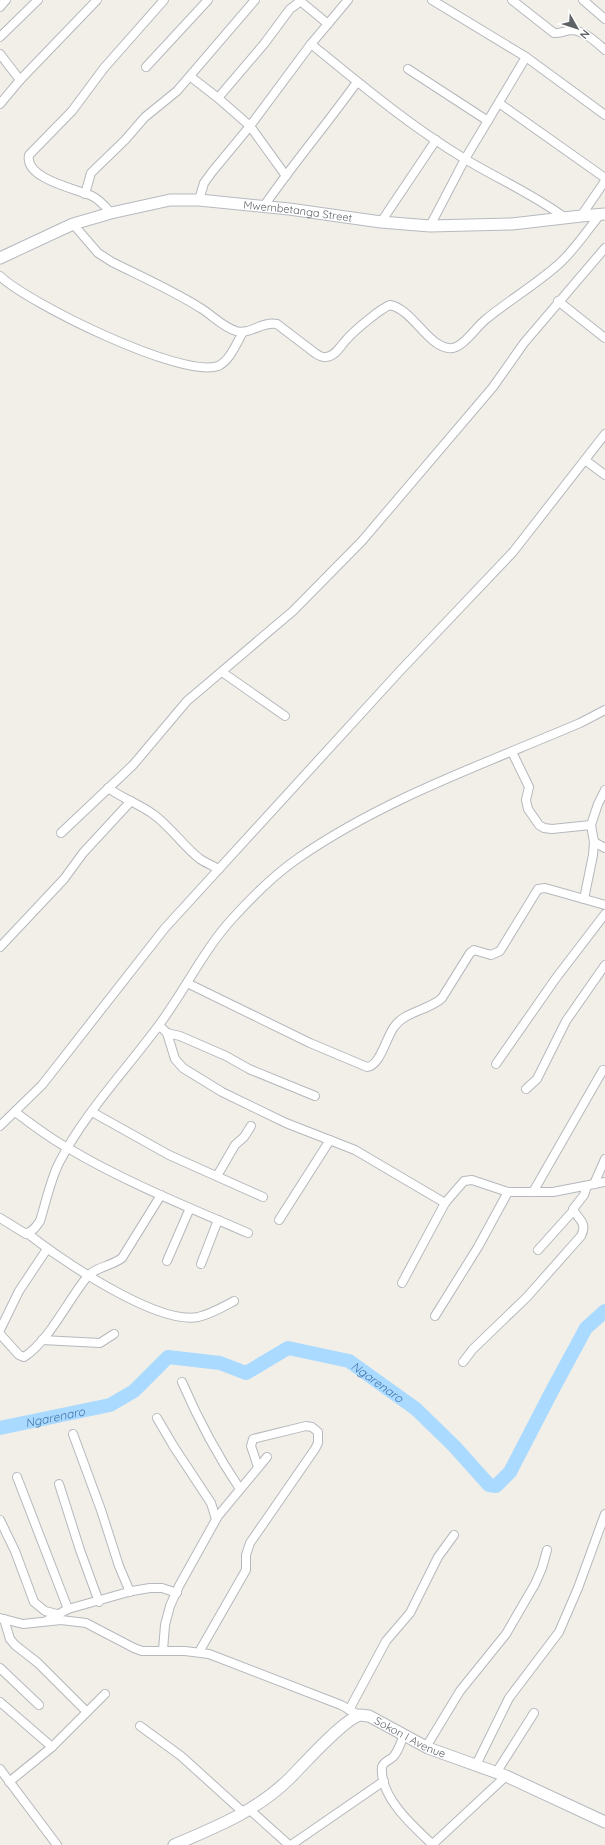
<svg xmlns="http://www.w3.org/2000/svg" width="605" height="1845" font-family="Quicksand,sans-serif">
	<rect width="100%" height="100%" fill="#f1efe8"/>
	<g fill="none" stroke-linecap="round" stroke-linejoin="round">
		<path stroke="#aadaff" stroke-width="14" id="s1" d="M0 1428 110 1405 134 1391 168 1357 220 1363 246 1373 288 1348 349 1361 416 1409 454 1446 489 1485 496 1486 510 1472 553 1389 586 1328 605 1311"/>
		<g stroke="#b5b8bc" stroke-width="10">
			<g id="street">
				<path d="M299 0 328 24"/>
				<path d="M432 0 526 57 605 115"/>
				<path d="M512 0 554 33C561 34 566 30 572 30 585 31 596 42 605 50"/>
				<path d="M583 0 605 19"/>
				<path d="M0 7 6 0"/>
				<path d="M0 37 38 0"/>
				<path d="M311 44C360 84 410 126 465 159 498 179 533 194 564 217"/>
				<path d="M0 54 20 80"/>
				<path d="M146 67 208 0"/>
				<path d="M408 69 488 121"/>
				<path d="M191 77 218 98 250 126 286 176"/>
				<path d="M218 98 264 44 290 9 301 1"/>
				<path d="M499 103 605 178"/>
				<path d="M0 104 20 80 97 0"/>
				<path d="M85 194 91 173 125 140 145 117 177 91 255 0"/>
				<path d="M199 200 204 183 212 172 250 126 311 44 348 0"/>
				<path d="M264 206C293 164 327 124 357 82"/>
				<path d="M111 213C105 206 100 200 92 196 77 189 24 179 29 155L72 111 104 68 164 0"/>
				<path d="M581 216 605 181"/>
				<path d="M381 222 436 140"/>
				<path d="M73 224 98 253 112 262C142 277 174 291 202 309 213 316 223 327 236 331 251 335 261 321 277 324L315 353C318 355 322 358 326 357 336 356 341 345 347 339 355 330 380 309 390 305 413 310 426 344 448 348 461 351 475 328 485 320 509 300 537 284 560 263 575 249 586 232 599 216"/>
				<path d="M430 226 465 159 526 57"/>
				<path d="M0 276C28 303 182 379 218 366 230 361 237 342 243 332"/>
				<path d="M558 301 605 338"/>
				<path d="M585 460 605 475"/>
				<path d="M222 672 285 716"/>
				<path d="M512 752 529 787 526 800 528 809 539 825 544 828 552 829 591 825"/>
				<path d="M108 788C122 798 139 804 153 814 171 827 184 847 200 859 206 863 213 866 219 869"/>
				<path d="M61 833 133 765 187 701 293 611 362 541 493 387 524 343 605 248"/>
				<path d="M594 842 605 848"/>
				<path d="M584 899 593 855 594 842 591 825 598 804 605 790"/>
				<path d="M0 947 64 879 83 853 131 801"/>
				<path d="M187 983 310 1043 367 1067C380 1066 386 1038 394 1027 405 1011 428 1011 442 998L470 953 474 950 491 955 500 951 538 889 545 888 605 905"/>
				<path d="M158 1027 162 1028 167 1033 175 1059 183 1068 222 1092 286 1123 355 1150 445 1203"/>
				<path d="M167 1033 180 1036 226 1056 249 1069 315 1096"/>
				<path d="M496 1064 556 978 605 914"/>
				<path d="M526 1089 537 1079 566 1021 605 965"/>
				<path d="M15 1112C32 1124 49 1138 68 1148 123 1181 188 1207 248 1233"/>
				<path d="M92 1112 169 1155 263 1197"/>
				<path d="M0 1126 42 1085 165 928 399 672 513 552 605 434"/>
				<path d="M217 1176 235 1145 244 1137 251 1126"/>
				<path d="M594 1184 605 1159"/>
				<path d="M533 1192 603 1070"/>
				<path d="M0 1218 26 1234C33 1231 36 1227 40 1221 46 1202 50 1181 59 1163 84 1114 124 1072 156 1029 183 994 202 952 232 919 251 898 274 875 297 859 383 799 484 764 580 723L605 710"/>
				<path d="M279 1220 330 1140"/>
				<path d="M27 1233C60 1259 156 1325 198 1317 211 1314 223 1307 234 1301"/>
				<path d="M538 1250 573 1211"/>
				<path d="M167 1261 190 1208"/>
				<path d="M201 1264 218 1220"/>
				<path d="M402 1283 445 1203 464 1181 472 1180 508 1192H553L605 1182"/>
				<path d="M435 1316 478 1247 508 1192"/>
				<path d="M0 1330 19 1291 47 1249"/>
				<path d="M0 1334 19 1355 24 1357C49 1341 68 1300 87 1277 95 1267 112 1266 122 1258L161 1195"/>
				<path d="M42 1340 100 1343 114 1334"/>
				<path d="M463 1362 473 1349 527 1297 581 1236C588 1222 578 1220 573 1209L584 1195 587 1186"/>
				<path d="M182 1382C198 1419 217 1455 240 1489"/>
				<path d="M157 1418 174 1447 211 1503 216 1519"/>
				<path d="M73 1434 101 1510 119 1566 130 1592"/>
				<path d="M17 1477 68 1609"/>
				<path d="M59 1484 80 1550 99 1602"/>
				<path d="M0 1520 15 1551 34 1602 45 1611 57 1614"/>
				<path d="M0 1618 23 1624 61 1620 86 1623 134 1648 142 1651H185L209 1654 341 1705 359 1715"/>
				<path d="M4 1619 10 1639 15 1645 38 1663 87 1712"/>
				<path d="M48 1620 68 1609 132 1591 150 1588H162L177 1593"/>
				<path d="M163 1650 165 1625 170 1606 179 1586 218 1516 267 1457"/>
				<path d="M199 1652 246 1570V1555L250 1543 315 1449 318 1443V1432L312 1427 306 1426 253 1439 251 1446 258 1467"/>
				<path d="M0 1668 39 1705"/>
				<path d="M0 1702 52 1747"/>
				<path d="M349 1710 386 1641 410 1613 438 1557 454 1535"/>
				<path d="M140 1726 181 1756 244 1813"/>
				<path d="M404 1735C401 1742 398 1752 393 1757 390 1760 383 1762 382 1767 379 1797 414 1827 433 1845"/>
				<path d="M426 1747 460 1691 506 1634 535 1584 542 1568 547 1550"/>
				<path d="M476 1765 509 1698 559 1632 578 1588 605 1514"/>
				<path d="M0 1769 57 1845"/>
				<path d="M496 1773 534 1713"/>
				<path d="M9 1782 52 1747 105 1694"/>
				<path d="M250 1810 289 1845"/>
				<path d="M433 1844 506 1776"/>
				<path d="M291 1845 384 1781"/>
			</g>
		</g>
		<g stroke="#b6babf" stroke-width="13">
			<g id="secondary">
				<path id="s2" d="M0 258 73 224 111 213 170 200H199L289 209 381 222 430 226 512 224 581 216 605 214"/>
				<path id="s3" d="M174 1845C216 1827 257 1811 290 1778 303 1765 344 1719 360 1715 363 1715 366 1716 369 1716L428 1748 506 1776 605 1822"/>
			</g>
		</g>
		<use href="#street" stroke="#fff" stroke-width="8"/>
		<use href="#secondary" stroke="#fff" stroke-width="11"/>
	</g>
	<g text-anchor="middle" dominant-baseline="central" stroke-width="3.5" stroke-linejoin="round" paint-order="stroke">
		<g font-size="11" fill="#5f6368" stroke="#fff">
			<text stroke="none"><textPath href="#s2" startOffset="309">Mwembetanga Street</textPath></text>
			<text stroke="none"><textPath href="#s3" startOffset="285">Sokon I Avenue</textPath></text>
		</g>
		<g font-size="12" font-style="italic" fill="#4174aa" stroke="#fff">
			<text stroke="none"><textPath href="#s1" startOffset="415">Ngarenaro</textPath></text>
			<text stroke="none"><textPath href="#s1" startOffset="56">Ngarenaro</textPath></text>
		</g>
	</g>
	<g transform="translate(577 28) rotate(129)" stroke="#ffffff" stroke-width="3" paint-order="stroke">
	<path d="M0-3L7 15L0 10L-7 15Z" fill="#5f6368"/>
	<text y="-6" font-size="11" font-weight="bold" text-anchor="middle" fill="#5f6368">N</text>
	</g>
</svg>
